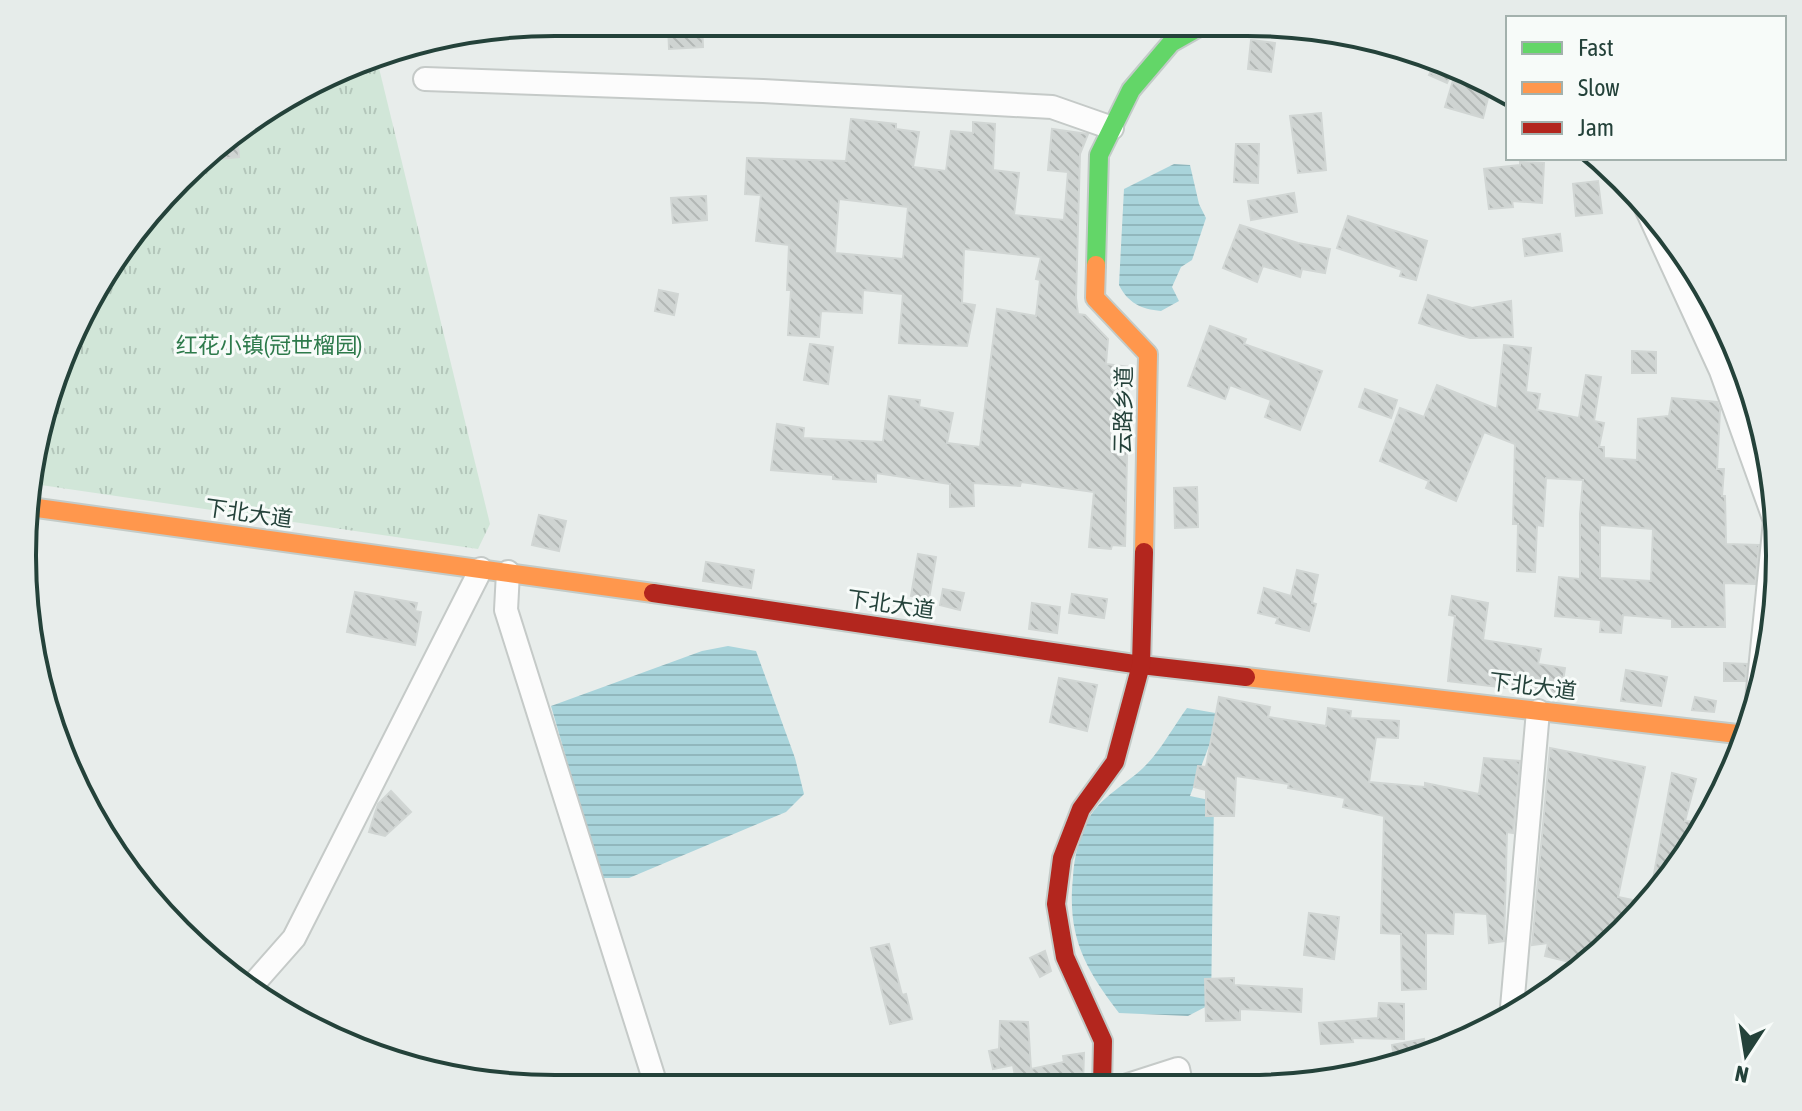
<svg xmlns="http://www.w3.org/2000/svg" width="1802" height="1111" font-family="'Asap Condensed','Noto Sans SC',sans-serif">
	<defs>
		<pattern id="park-tufts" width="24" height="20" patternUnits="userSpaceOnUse" patternTransform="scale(2)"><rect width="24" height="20" fill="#d1e6d8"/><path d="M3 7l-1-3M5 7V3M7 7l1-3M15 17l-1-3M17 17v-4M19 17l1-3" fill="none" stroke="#b3c6ba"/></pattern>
		<pattern id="water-rules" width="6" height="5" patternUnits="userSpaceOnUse" patternTransform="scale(2)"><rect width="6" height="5" fill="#a9d4db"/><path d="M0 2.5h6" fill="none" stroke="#91b7bd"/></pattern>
		<pattern id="building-back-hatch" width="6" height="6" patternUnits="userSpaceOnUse" patternTransform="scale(2)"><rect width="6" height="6" fill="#cfd4d2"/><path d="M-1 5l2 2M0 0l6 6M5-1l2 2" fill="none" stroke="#b2b7b5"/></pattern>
	</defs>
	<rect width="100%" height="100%" fill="#e8edeb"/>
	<path fill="url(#park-tufts)" d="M361 62 378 64 490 524 478 549 34 484 50 384 133 230 259 112Z"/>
	<g fill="url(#water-rules)">
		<path d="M1174 164 1190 165 1199 204 1206 218 1192 260 1181 267 1172 287 1179 301 1161 311C1141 309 1128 303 1119 285L1124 189Z"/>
		<path d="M728 646 756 651 795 758 804 794 786 812 629 878H601L551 706 702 651Z"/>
		<path d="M1187 708 1221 714 1190 796 1214 801 1211 1004 1188 1016 1119 1013C1084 967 1067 936 1073 877 1074 858 1079 835 1089 818 1101 797 1126 784 1143 768 1160 752 1173 727 1187 708Z"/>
	</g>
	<g fill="url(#building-back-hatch)" stroke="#d1d6d4" stroke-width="2" fill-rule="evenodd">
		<path d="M668 23H702L703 47 669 49Z"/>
		<path d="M1251 40 1275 43 1271 72 1248 69Z"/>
		<path d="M1437 59 1455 65 1447 83 1429 75Z"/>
		<path d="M1455 74 1491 86 1483 118 1445 107Z"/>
		<path d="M1321 113 1326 170 1298 173 1290 116Z"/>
		<path d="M851 119 896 124V129L919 132 913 167 946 171 951 131 973 133V122L995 124 993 170 1019 173 1014 215 1064 220 1068 172 1048 170 1052 129 1088 134 1080 154 1076 298 1078 314 1085 315 1108 339 1106 364 1129 367 1125 546 1112 545 1111 549 1089 547 1094 492 1021 482 1020 486 973 483 974 506 950 507V484L876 473V482L833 479V475L771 470 777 424 804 428 803 438 883 442 889 396 920 400 919 407 953 413 947 443 980 447 997 309 1036 316 1040 280 1036 279 1041 257 964 249 962 303 975 305 967 346 899 343 903 294 863 290 862 313 821 311 819 337 788 335 791 290H787L789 245 756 241 761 195 745 194 747 158 846 161ZM839 199 908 207 903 259 835 253Z"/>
		<path d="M237 133 239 157 207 160 215 153Z"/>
		<path d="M1236 144H1259L1258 183 1234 182Z"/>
		<path d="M1520 162 1544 163 1542 203 1512 201 1513 207 1489 209 1484 169 1520 165Z"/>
		<path d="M1598 181 1602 213 1576 216 1573 184Z"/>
		<path d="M1294 193 1297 212 1251 220 1248 201Z"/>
		<path d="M706 196 707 220 673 223 671 198Z"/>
		<path d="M1348 216 1427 241 1416 280 1400 276 1402 270 1337 248Z"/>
		<path d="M1240 225 1298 243 1330 249 1325 273 1302 269 1300 277 1263 266 1257 282 1223 268Z"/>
		<path d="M1560 234 1562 251 1525 256 1523 239Z"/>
		<path d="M659 290 678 294 674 315 655 311Z"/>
		<path d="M1428 295 1472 308 1511 301 1513 337 1470 338 1419 323Z"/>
		<path d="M1210 326 1246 339 1244 344 1322 371 1300 430 1265 417 1271 400 1230 385 1225 399 1188 386Z"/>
		<path d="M810 344 833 347 828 384 804 380Z"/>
		<path d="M1504 345 1531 348 1526 392 1540 394 1537 410 1579 418 1586 375 1601 377 1594 421 1604 423 1599 447H1604V458L1637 460 1638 419 1669 416 1672 398 1717 402 1720 410 1717 469H1724L1722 496H1725L1726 544 1759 545 1755 584 1724 583 1725 627H1672V619L1623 615 1621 633 1600 632 1601 620 1555 616 1559 577 1580 579V514L1583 480 1546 478 1543 526 1537 525 1535 572 1517 571 1518 524H1513L1515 444 1484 432 1456 501 1426 488 1429 481 1380 461 1400 408 1424 417 1437 385 1497 409ZM1600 525 1653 529 1651 581 1600 578Z"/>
		<path d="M1632 351 1656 352V373H1632Z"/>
		<path d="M1365 389 1397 400 1391 418 1359 407Z"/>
		<path d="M1197 487 1198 527 1175 528 1174 488Z"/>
		<path d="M539 515 566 521 559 551 532 545Z"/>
		<path d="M918 554 936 557 929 599 911 596Z"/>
		<path d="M706 562 754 570 751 588 703 581Z"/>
		<path d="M1297 570 1318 575 1312 603 1316 604 1309 631 1276 623 1278 618 1258 613 1264 588 1291 596Z"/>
		<path d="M943 589 964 593 960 610 940 605Z"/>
		<path d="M355 592 417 603 415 611 421 612 415 645 347 632Z"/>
		<path d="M1072 594 1107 599 1104 618 1069 613Z"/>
		<path d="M1452 596 1488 603 1483 640 1541 649 1538 664 1565 668 1561 694 1448 681 1455 616 1449 615Z"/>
		<path d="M1032 603 1060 607 1057 633 1029 629Z"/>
		<path d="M1724 663 1747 664 1745 681H1724Z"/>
		<path d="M1626 670 1667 677 1661 706 1621 701Z"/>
		<path d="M1059 678 1097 685 1087 731 1050 722Z"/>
		<path d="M1219 697 1270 707 1268 717 1326 726 1328 708 1351 711 1350 718 1399 721 1398 738 1376 737 1369 782 1425 787V783L1479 794 1484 758 1520 761 1513 833 1507 832 1504 941 1489 943 1487 914 1454 912 1453 934 1426 933V989L1402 990 1401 934 1381 933 1384 816 1343 807 1345 798 1288 788 1289 784 1236 776 1234 816H1206V790L1194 787 1198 766 1206 767Z"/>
		<path d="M1695 697 1716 701 1714 712 1692 710Z"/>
		<path d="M1550 748 1645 767 1618 897 1648 903 1591 962 1572 956 1570 962 1545 956 1548 943 1532 945Z"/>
		<path d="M1672 773 1696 779 1685 821 1706 822 1669 881 1649 902Z"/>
		<path d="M391 791 411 812 385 836 369 832 378 804Z"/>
		<path d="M1309 913 1339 917 1334 959 1304 955Z"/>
		<path d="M889 944 902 995 906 994 912 1019 890 1024 871 948Z"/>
		<path d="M1045 951 1051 971 1040 977 1030 958Z"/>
		<path d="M1234 978V985L1302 989 1301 1012 1240 1009V1020L1206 1021 1205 979Z"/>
		<path d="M1379 1003 1404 1004V1039L1352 1038 1353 1042 1321 1044 1319 1023 1378 1018Z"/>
		<path d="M1000 1021 1028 1022 1031 1069 1064 1062 1063 1056 1084 1053 1083 1086 1017 1087 1013 1065 993 1069 989 1051 999 1049Z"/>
		<path d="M1424 1039 1427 1056 1395 1063 1392 1045Z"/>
	</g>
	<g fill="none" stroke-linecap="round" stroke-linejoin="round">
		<g stroke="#c5cac8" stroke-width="26">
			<g id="street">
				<path d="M425 79 763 91 1052 107 1112 128"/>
				<path d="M1641 197 1721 371 1775 521 1756 710"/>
				<path d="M508 572 506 610 656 1085"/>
				<path d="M249 989 294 938 481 569"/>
				<path d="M1511 1019 1538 711"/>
				<path d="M1122 1087 1178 1069 1182 1087"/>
			</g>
		</g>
		<g stroke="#c3cbc8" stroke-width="22">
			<path id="fast" d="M1096 265 1099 155 1131 90 1171 43 1201 26"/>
		</g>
		<g stroke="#c3cbc8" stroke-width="22">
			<g id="slow">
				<path d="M1096 265 1095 298 1148 354 1144 552"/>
				<path d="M30 507 653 593"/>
				<path d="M1246 677 1746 735"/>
			</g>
		</g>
		<g stroke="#c3cbc8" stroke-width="22">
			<g id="jam">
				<path d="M653 593 1141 665 1246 677"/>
				<path d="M1102 1087 1103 1041 1065 957 1056 904 1062 858 1081 809 1115 762 1141 665 1144 552"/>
			</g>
		</g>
		<use href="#street" stroke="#fcfcfc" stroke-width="22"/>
		<use href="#fast" stroke="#63d668" stroke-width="18"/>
		<use href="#slow" stroke="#ff974d" stroke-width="18"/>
		<use href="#jam" stroke="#b3261e" stroke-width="18"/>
	</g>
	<g text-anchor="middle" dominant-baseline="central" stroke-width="6" stroke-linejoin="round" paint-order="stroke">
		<g font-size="22" fill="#2d7a4b" stroke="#f7fbf9">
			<text x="269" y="345">红花小镇(冠世榴园)</text>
		</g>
		<g font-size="22" fill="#24423a" stroke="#f7fbf9">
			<text transform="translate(1123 410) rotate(-89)">云路乡道</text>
			<text transform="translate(249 513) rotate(8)">下北大道</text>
			<text transform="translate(891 604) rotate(8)">下北大道</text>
			<text transform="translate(1533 686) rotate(7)">下北大道</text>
		</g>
	</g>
	<path d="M0 0H1802V1111H0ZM555 36H1247A519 519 0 0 1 1766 555V556A519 519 0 0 1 1247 1075H555A519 519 0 0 1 36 556V555A519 519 0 0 1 555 36Z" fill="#e6ecea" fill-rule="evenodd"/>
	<path fill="none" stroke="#24423a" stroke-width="4" d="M555 36H1247A519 519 0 0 1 1766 555V556A519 519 0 0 1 1247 1075H555A519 519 0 0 1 36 556V555A519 519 0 0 1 555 36Z"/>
	<rect x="1506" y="16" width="280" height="144" fill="#f7fbf9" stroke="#a3b1ad" stroke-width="2"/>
	<rect x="1522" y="42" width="40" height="12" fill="#63d668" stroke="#a3b1ad" stroke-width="2"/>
	<text x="1578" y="56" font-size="24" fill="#24423a">Fast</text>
	<rect x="1522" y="82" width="40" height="12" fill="#ff974d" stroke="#a3b1ad" stroke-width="2"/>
	<text x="1578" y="96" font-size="24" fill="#24423a">Slow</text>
	<rect x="1522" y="122" width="40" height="12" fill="#b3261e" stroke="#a3b1ad" stroke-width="2"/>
	<text x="1578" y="136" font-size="24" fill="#24423a">Jam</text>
	<g transform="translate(1746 1055) rotate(192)" stroke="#f7fbf9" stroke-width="6" paint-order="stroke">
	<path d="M0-6L14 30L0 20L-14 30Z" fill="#24423a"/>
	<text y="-12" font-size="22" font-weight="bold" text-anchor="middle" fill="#24423a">N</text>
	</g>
</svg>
